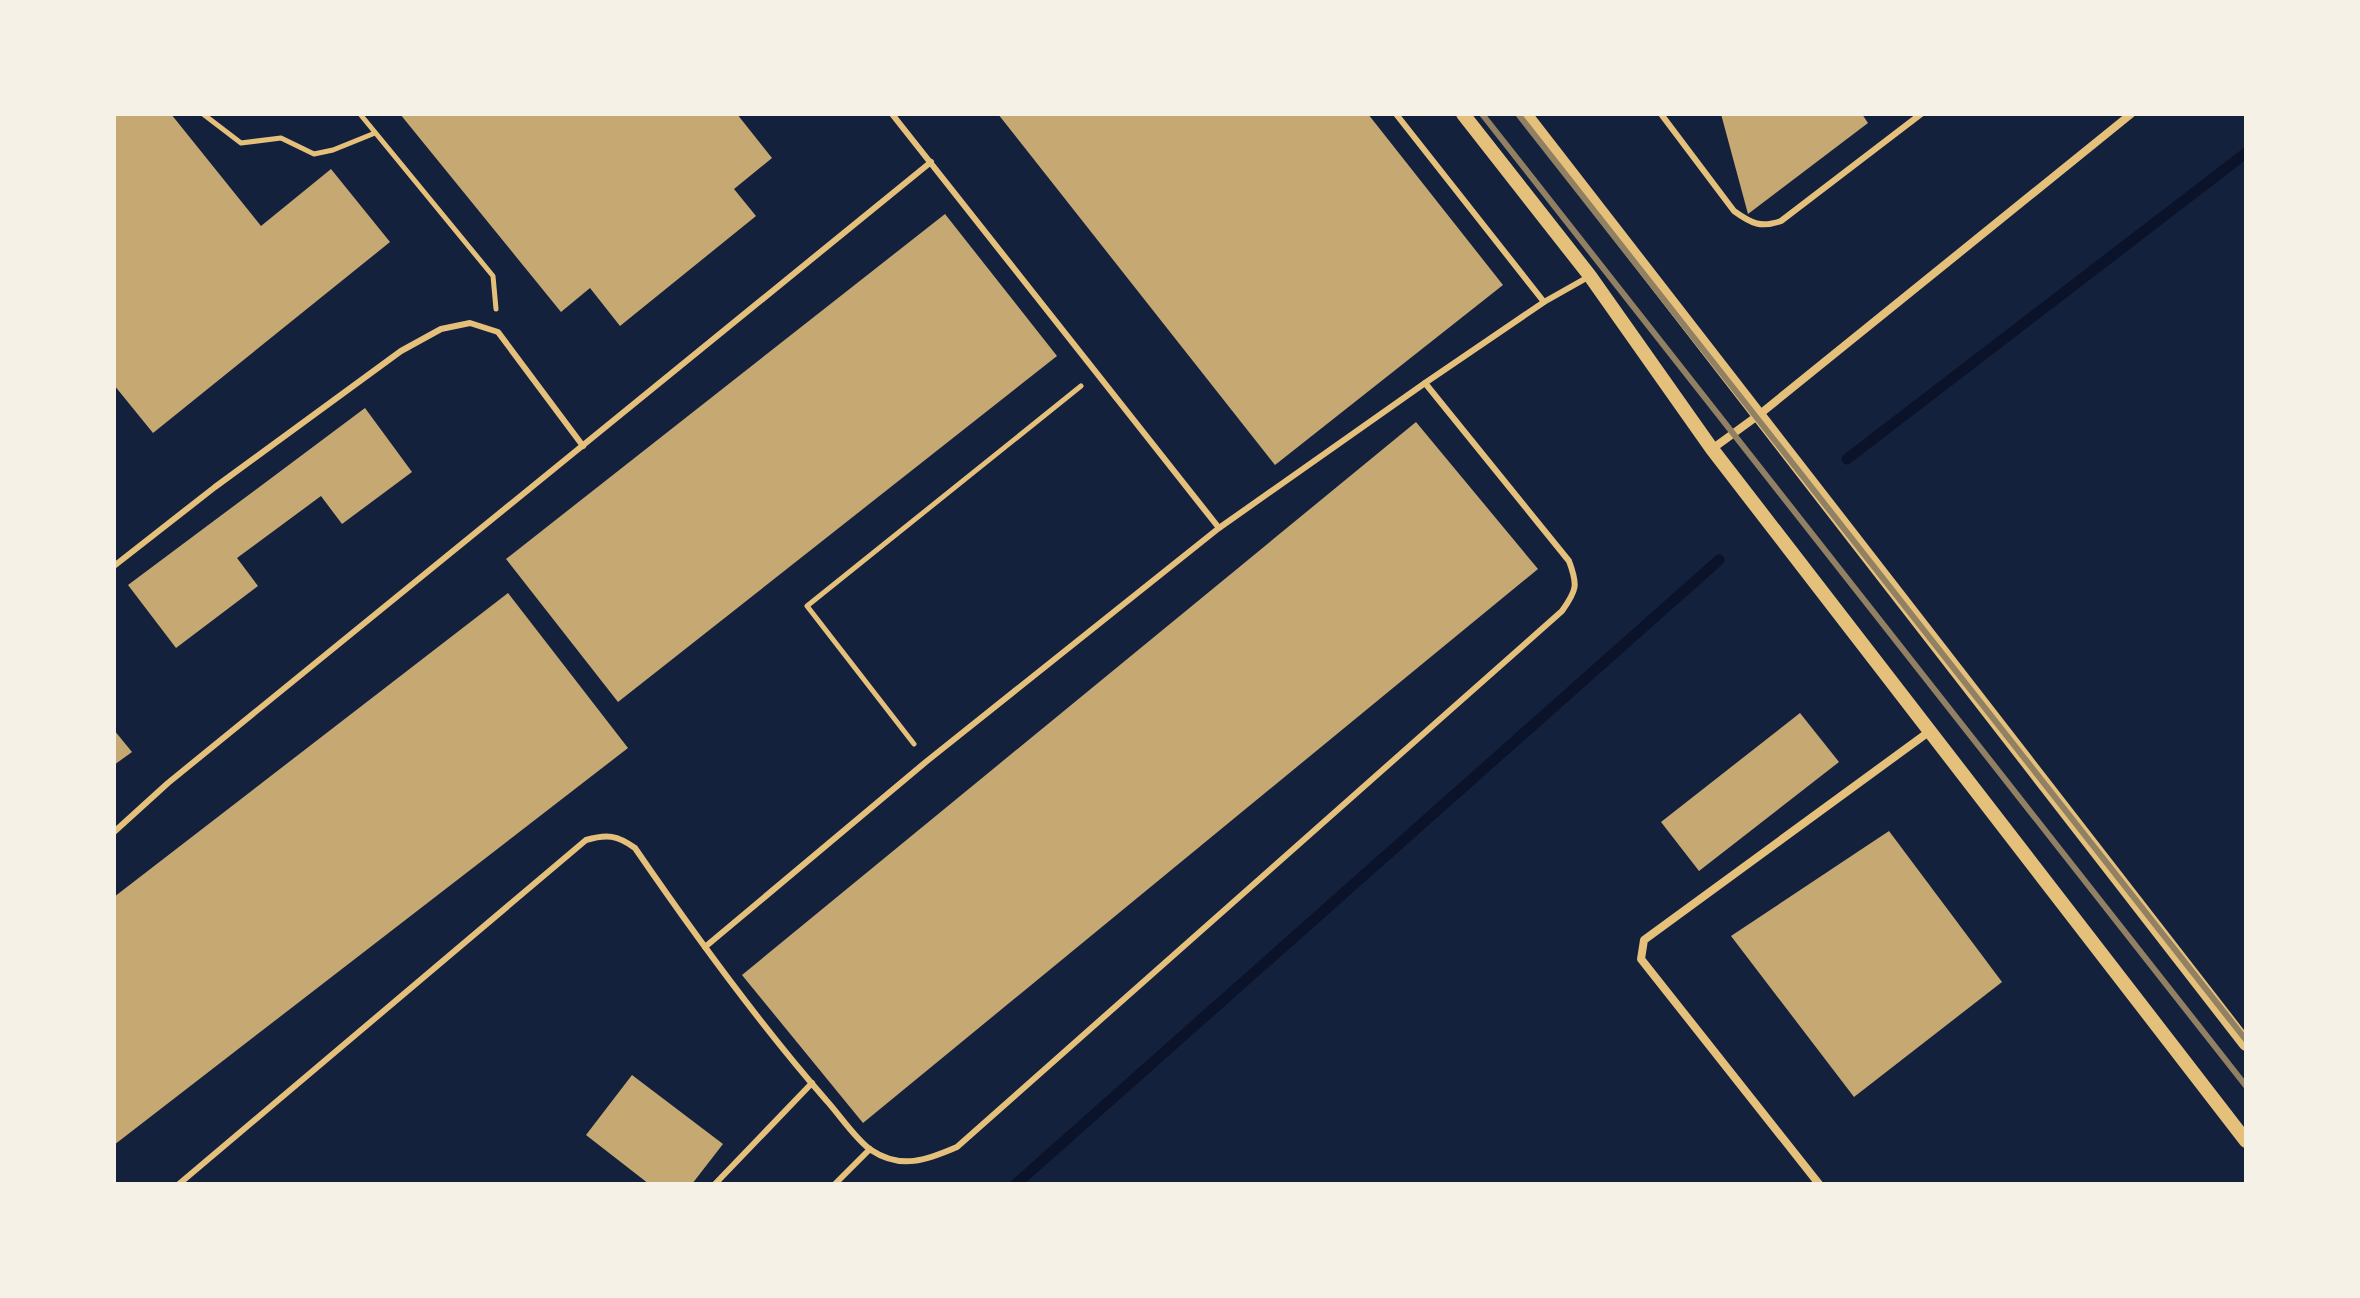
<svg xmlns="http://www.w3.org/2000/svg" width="2360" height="1298" font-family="Inter,sans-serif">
	<rect width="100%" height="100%" fill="#14213d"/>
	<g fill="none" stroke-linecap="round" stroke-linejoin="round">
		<g stroke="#0b132b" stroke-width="11">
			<path d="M1847 459 2246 153"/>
			<path d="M1016 1184 1719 560"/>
		</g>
	</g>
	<g fill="#c6a872">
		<path d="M114 114H171L261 226 331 169 390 242 153 433 114 385Z"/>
		<path d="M400 114H737L772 158 734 189 756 216 620 326 590 288 561 312Z"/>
		<path d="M998 114H1368L1503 285 1275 465Z"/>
		<path d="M1721 114H1862L1868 123 1748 214Z"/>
		<path d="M945 214 1057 356 618 702 506 559Z"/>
		<path d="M365 408 412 472 342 524 321 496 237 558 258 586 176 648 128 585Z"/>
		<path d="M1416 422 1538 569 863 1123 742 975Z"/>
		<path d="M508 593 628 748 114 1145V897Z"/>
		<path d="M1800 713 1839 762 1699 871 1661 822Z"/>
		<path d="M114 730 132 752 114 765Z"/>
		<path d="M1889 831 2002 982 1854 1097 1731 936Z"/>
		<path d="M632 1075 723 1144 692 1184H649L586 1135Z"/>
	</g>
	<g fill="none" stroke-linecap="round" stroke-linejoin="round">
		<g stroke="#e5c07b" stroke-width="5">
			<path d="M203 114 241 143 281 138 314 154 333 150 375 133"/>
			<path d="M360 114 493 276 496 309"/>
			<path d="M914 744 807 606 1081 386"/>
		</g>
		<g stroke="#e5c07b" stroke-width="6">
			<path d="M892 114 1219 528"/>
			<path d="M1396 114 1544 302"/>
			<path d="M1661 114 1734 211C1752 224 1761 228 1781 221L1921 114"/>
			<path d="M114 566 215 487 401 351 441 329 470 323 498 332 583 446"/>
			<path d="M114 832 168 783 931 162"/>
			<path d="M705 947 927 761 1219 528 1425 383 1544 302 1590 276"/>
			<path d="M179 1184 586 840C607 834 617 835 635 848 694 934 757 1021 826 1100 839 1114 856 1140 871 1150 901 1170 927 1160 957 1147L1562 611C1577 590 1578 585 1569 561L1425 383"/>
			<path d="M715 1184 812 1083"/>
			<path d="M835 1184 870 1149"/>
		</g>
		<g stroke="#e5c07b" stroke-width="8">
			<path d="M1712 449 1760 414 2131 114"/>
			<path d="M1819 1184 1641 959 1644 940 1930 731"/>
		</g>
		<g stroke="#e5c07b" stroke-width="14">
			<path d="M1463 114 1590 276 1712 449 2246 1141"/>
			<path d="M1525 114 2246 1044"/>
		</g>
		<g stroke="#918062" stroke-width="6">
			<path d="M1482 114 2246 1086"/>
			<path d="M1518 114 2246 1040"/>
		</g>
	</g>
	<rect width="2360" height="1298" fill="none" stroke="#f6f1e7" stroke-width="232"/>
</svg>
